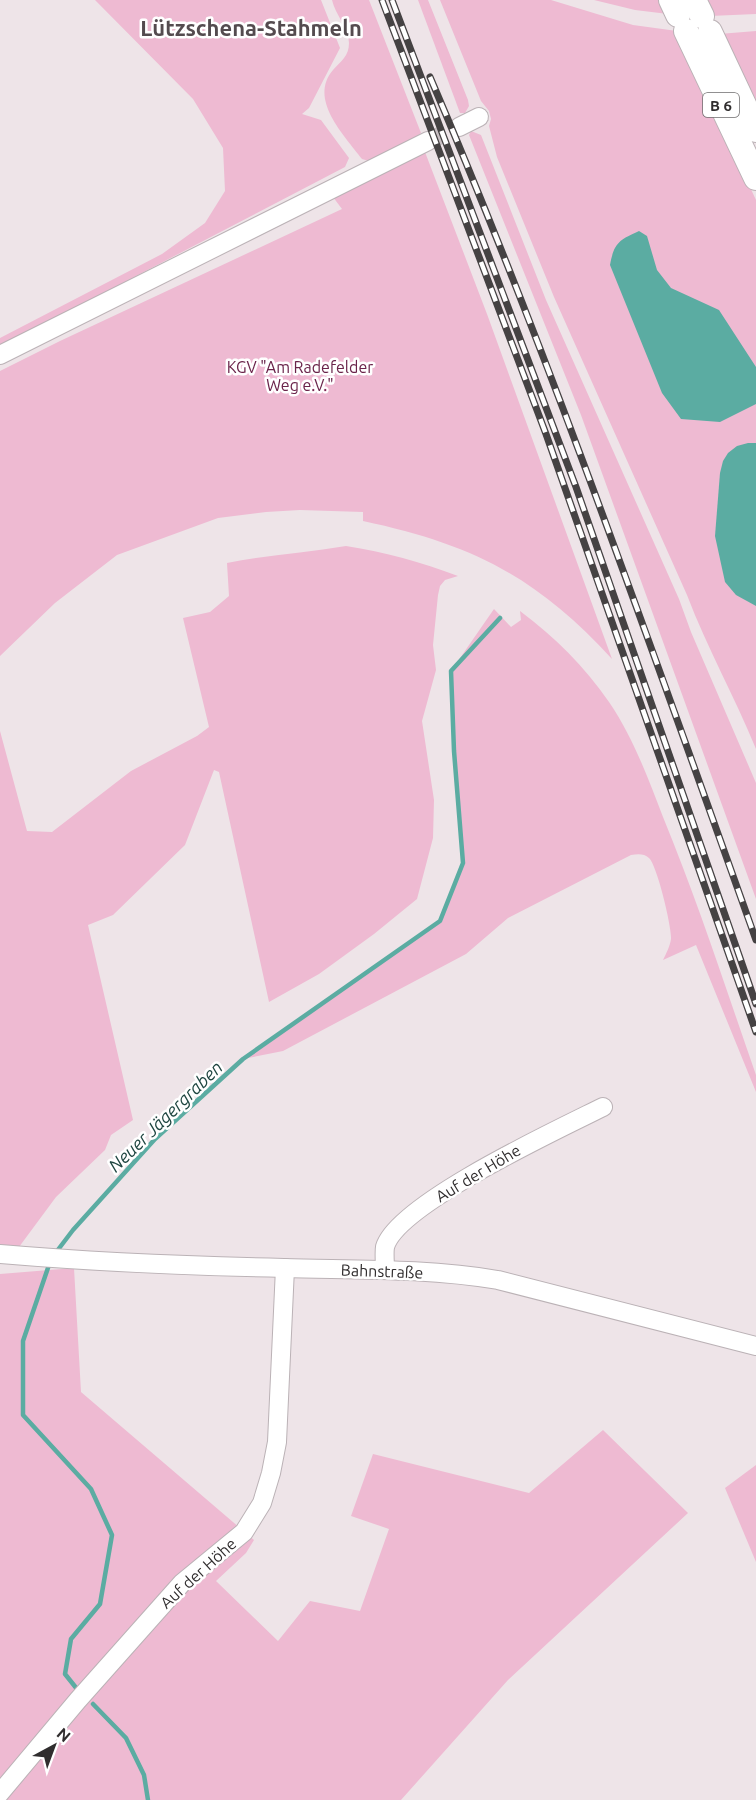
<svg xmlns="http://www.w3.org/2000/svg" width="756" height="1800" font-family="Ubuntu,sans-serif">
	<rect width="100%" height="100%" fill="#eee4e8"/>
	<g fill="#eebad2">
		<path d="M95 0H321L340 48 309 108 302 114 321 120 349 158 345 167 0 347V338L162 254 205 223 225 191 223 148 193 99Z"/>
		<path d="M332 0H369L421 133 400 149 369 161 362 159C344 135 308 99 333 70 341 61 349 56 349 43 349 29 335 14 332 0Z"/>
		<path d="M418 0H428L468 100 469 106 465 113H460Z"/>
		<path d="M440 0H551L633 25 677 31 756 200V749C735 697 707 648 687 595L554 297 497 157 489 126 491 119 489 111 481 101Z"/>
		<path d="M594 0H661L668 14 635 10Z"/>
		<path d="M703 0H756V14L710 16Z"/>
		<path d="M756 31V111L719 34Z"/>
		<path d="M471 131 481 135 546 300 679 599 691 632 756 783V899L581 415 469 135Z"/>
		<path d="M425 152 487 314 612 659C536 576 471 544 363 521V512L300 510 266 512 218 518 117 555 55 603 0 656V371L60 341 342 209 333 197Z"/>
		<path d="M346 546C385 552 421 562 458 576L445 580 440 586 438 595 433 645 436 670 422 721 434 800 433 838 417 899 374 934 319 974 269 1002 219 772 214 770 185 845 113 915 88 925 133 1120 111 1135 105 1150 56 1197 19 1247 0 1246V731L27 831 52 832 131 771 197 736 209 727 183 618 210 612 229 596 227 563C266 555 306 553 346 546Z"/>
		<path d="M494 609 511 627 521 620 520 611C555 637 584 666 609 702 633 737 648 778 663 817 698 902 726 989 756 1075V1092L696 945 663 960C666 954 670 946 671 939 672 928 657 865 649 858 644 853 637 854 631 855L508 918 466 954 283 1051 243 1059 440 921 463 863 454 751 451 671Z"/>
		<path d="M74 1268 81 1392 254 1540 246 1553 216 1581 278 1641 310 1601 360 1611 389 1529 351 1516 373 1454 529 1493 603 1430 688 1513 508 1680 401 1800H0V1274Z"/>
		<path d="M756 1465V1562L725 1488Z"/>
	</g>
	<g fill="#5baca2">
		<path d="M639 231 647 236 657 270 671 288 719 310 756 367V404L720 422 681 419 662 393 610 265C614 243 619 240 639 231Z"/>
		<path d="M748 443H756V606L736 595 725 582 715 536 720 473 723 461 728 453 737 446Z"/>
	</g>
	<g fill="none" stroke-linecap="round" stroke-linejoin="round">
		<g stroke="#5baca2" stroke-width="4.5">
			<path d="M54 1255 73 1230 155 1139 243 1059 440 921 463 863 454 751 451 671 500 618"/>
			<path d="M50 1262 23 1341V1415L91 1489 112 1535 100 1604 71 1639 65 1674 77 1689"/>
			<path d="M93 1704 126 1738 144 1775 148 1800"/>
		</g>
		<path stroke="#c8bfc3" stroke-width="18" stroke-dasharray="18 9" stroke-linecap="butt" d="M428 141 459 127"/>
		<g stroke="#bbb2b6" stroke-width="20">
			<g id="minor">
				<path d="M459 127 479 117"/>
				<path d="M0 355 428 141"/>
				<path d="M0 1254C94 1262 189 1266 284 1268 355 1270 427 1268 498 1280L756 1346"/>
				<path d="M385 1270C385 1263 384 1253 385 1247 397 1204 561 1128 603 1107"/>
				<path d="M0 1793 78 1700 182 1583 244 1532 262 1503 271 1473 277 1442 285 1268"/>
			</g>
		</g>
		<g stroke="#bbb2b6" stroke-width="26">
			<g id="major">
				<path d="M671 0 678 15"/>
				<path d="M694 0 702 16"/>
				<path d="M686 31 756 178"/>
				<path d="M710 32 756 130"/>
			</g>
		</g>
		<use href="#minor" stroke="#fff" stroke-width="18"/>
		<use href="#major" stroke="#fff" stroke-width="24"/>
		<g stroke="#454243" stroke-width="7">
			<g id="rail">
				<path d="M382 0 546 434 756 1032"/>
				<path d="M392 0 576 487 756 1004"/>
				<path d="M430 77C551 360 652 650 756 940"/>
			</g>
		</g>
		<use href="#rail" stroke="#fff" stroke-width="4.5" stroke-dasharray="14" stroke-linecap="butt"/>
	</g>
	<g text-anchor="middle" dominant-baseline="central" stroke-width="5" stroke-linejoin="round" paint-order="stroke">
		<rect fill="#fff" stroke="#6e6c6d" stroke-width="1.5" x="703" y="93" width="36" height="24" rx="4.5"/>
		<g font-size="15" font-weight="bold" fill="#302d2e">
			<text x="721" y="105">B 6</text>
		</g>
		<g font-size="16" fill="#6a234a" stroke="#fff">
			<text x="300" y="367">KGV "Am Radefelder<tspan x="300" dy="18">Weg e.V."</tspan></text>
		</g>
		<g font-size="16" fill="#302d2e" stroke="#fff">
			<text transform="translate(478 1173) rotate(-31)">Auf der Höhe</text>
			<text transform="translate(382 1271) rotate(2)">Bahnstraße</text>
			<text transform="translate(198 1573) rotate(-42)">Auf der Höhe</text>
		</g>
		<g font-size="18" font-style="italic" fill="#1f4641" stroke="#fff">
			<text transform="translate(165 1116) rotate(-44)">Neuer Jägergraben</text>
		</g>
		<g font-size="22" font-weight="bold" fill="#544b4f" stroke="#fff">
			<text x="251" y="27">Lützschena-Stahmeln</text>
		</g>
	</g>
	<g transform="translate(54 1746) rotate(41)" stroke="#ffffff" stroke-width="4.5" paint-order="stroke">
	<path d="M0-4.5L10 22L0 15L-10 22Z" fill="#302d2e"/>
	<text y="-9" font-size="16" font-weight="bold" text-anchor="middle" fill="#302d2e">N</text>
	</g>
</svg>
